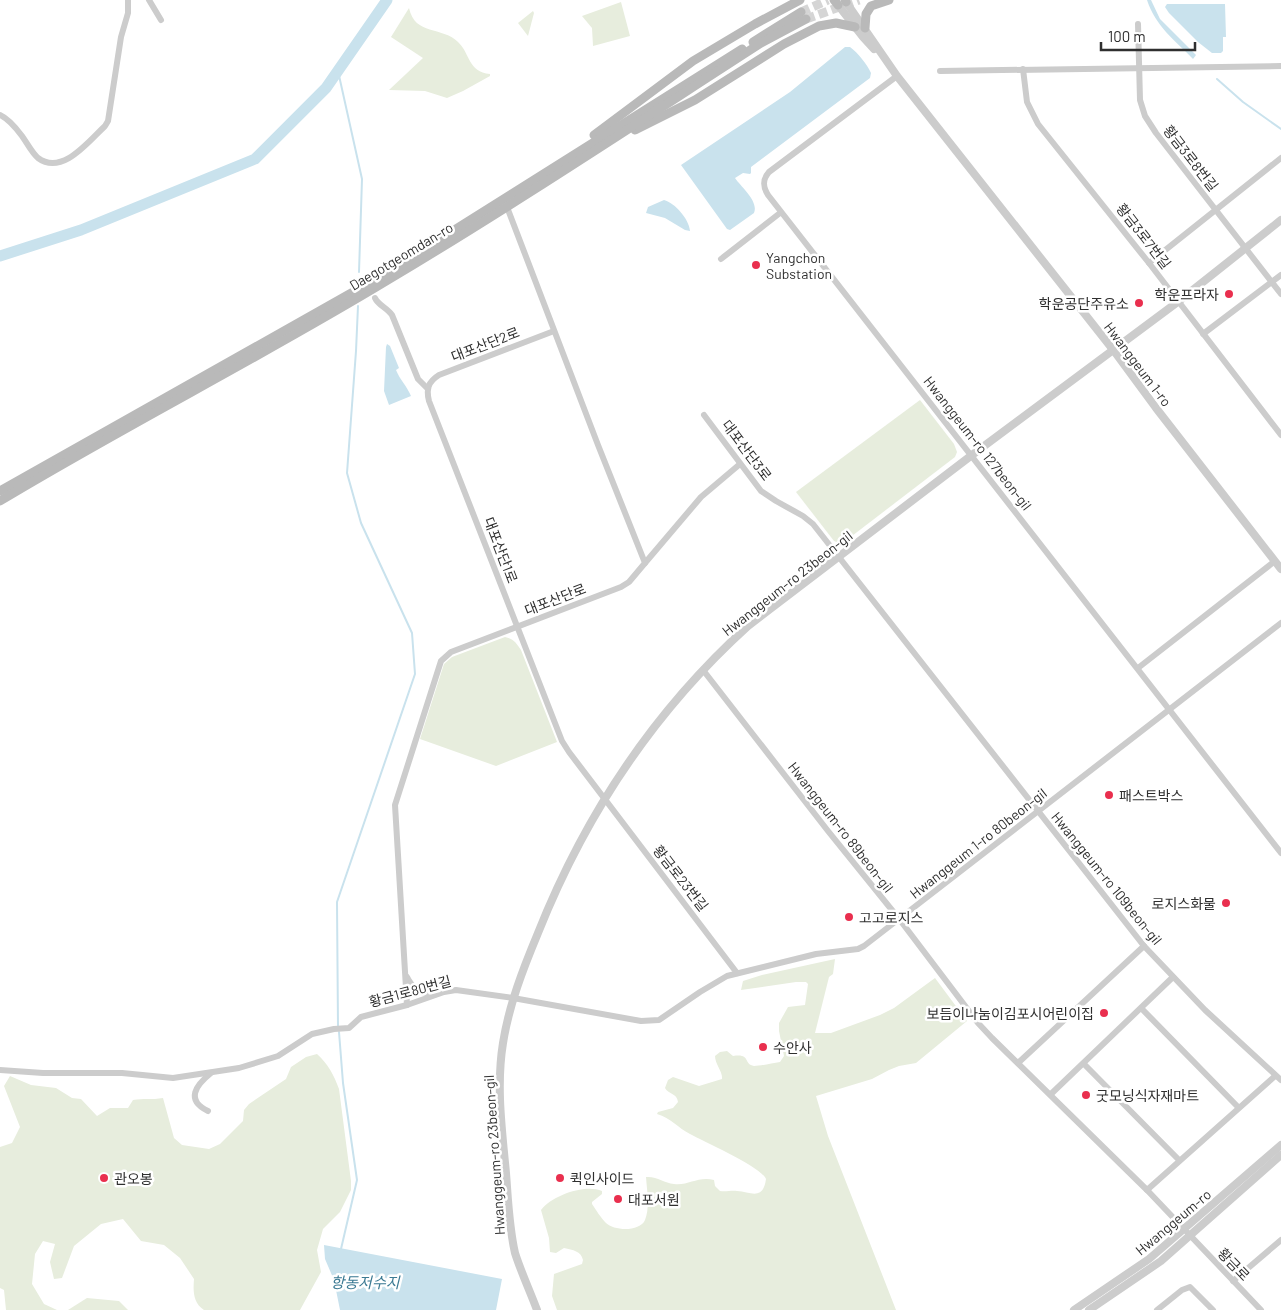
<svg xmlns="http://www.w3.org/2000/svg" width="1281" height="1310" font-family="Barlow,'Noto Sans KR',sans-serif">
	<rect width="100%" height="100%" fill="#fff"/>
	<g fill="#e7eddd">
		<path d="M621 2 630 36 593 46 592 28 582 16Z"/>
		<path d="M409 8C415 36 442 26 458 42 470 53 468 72 490 74V76L463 91 447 98 425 91 389 90 423 58 391 37Z"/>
		<path d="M533 11 534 13 528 36 518 23Z"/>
		<path d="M920 400 954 444 957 452 955 457 848 539 839 543 834 541 796 492Z"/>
		<path d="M505 637C514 639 516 643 521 650L557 742 496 766 420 739 444 664 452 657Z"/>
		<path d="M835 959 833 974 829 977 815 1033H831L880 1015 894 1008 935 978 967 1021 916 1063 899 1066 889 1070 872 1079 816 1096 828 1136 896 1310H557L552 1296 554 1274 582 1264 583 1260C581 1251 573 1250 564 1248L556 1253 550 1252 549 1238 541 1210C553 1195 585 1184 602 1191V1194L592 1202V1204C596 1210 601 1218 606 1223 614 1231 640 1232 645 1220 650 1207 647 1191 646 1177 657 1176 664 1183 674 1184 688 1186 698 1176 714 1180L715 1186 720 1191C726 1192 732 1190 737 1191 751 1192 763 1201 766 1179 761 1167 705 1142 690 1134 678 1128 671 1118 657 1114L658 1112 673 1108 678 1102C677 1093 668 1094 665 1088L668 1080 673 1077 699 1086 722 1079C723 1072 715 1064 715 1056L720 1052 727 1051 733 1056C751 1053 743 1064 754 1066 761 1066 772 1063 780 1062L784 1056 779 1031V1023L788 1007 805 1005 808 984 806 982H796L741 990 743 981 762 975Z"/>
		<path d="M317 1054C328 1064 334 1075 339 1089L351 1181V1190L340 1212 323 1229 317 1250 321 1272 300 1310H204C193 1303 193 1291 194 1279L180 1258 164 1245 141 1241 123 1219 101 1224 74 1246 62 1278 54 1279 50 1262 55 1244 43 1241 35 1254 32 1284 44 1304 57 1310H6L4 1290 0 1288V1147L12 1143 20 1127 4 1086 10 1076 31 1085 56 1088 72 1098 81 1099 97 1116 110 1108H128L133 1100C143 1098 152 1100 163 1098L174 1138 182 1145 209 1149 220 1144 243 1121 244 1110 249 1104 286 1079 291 1067 306 1057Z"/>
		<path d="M87 1298 119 1301 128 1310H68Z"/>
	</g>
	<g fill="#c9e2ed">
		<path d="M1147 0H1151L1160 19 1196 55 1193 59C1174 39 1156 27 1147 0Z"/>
		<path d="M1167 4H1225L1226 37H1223V51L1221 53H1212L1198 42 1169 13 1165 7Z"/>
		<path d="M845 47H850C858 53 867 64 871 73L870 78 751 167V173L750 174 743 173 735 178C741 187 759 201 754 213L730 230 727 229 681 165 790 92Z"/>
		<path d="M664 200C675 203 689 219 690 231L685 230 665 218 646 213 648 207Z"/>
		<path d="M387 344 390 346 399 368 396 370C400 380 407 386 411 396L389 405 384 391 386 347Z"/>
		<path d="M324 1245 502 1279 496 1310H340L334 1280 325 1259Z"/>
	</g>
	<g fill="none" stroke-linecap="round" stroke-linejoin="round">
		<g stroke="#c9e2ed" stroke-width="2">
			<path d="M338 71 362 179 359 272"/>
			<path d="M1217 79 1243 102 1281 129"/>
			<path d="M338 1027 337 902 415 674 412 633 361 523 347 473 356 351 358 306"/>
			<path d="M339 1032 343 1083 357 1180 341 1249"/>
		</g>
		<path stroke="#c9e2ed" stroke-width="11" d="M0 256 81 230 255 159 326 88 387 0"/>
		<g stroke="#d5d5d5" stroke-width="9" stroke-dasharray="9 4.5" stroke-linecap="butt">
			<path d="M801 12 828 0"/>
			<path d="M806 19 859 0"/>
		</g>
		<g stroke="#ccc" stroke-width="6">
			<path d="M149 0 161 20"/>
			<path d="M1138 24 1140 100 1145 116 1156 133 1281 294"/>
			<path d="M1023 69 1027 102 1038 124 1149 263 1281 435"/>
			<path d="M940 71 1281 66"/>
			<path d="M897 76 769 172C762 180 763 187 768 195L1281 853"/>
			<path d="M0 115C9 119 16 128 22 136 27 143 32 153 38 158 62 176 88 142 105 126L108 121 121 37 128 13V0"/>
			<path d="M721 259 780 213"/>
			<path d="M1149 263 1281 158"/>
			<path d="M375 298C378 305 387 308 392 315L418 379 428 389"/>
			<path d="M554 331 439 375C428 382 426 389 429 401L562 741 569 752 737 973"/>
			<path d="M1203 334 1281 275"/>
			<path d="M704 415 761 491 776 501 803 516 813 524 1144 946 1205 1010 1281 1080"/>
			<path d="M645 563 701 497 740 464"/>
			<path d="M1138 668 1275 561"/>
			<path d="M703 670 828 831 900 920 978 1023 992 1038 1147 1190 1261 1310"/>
			<path d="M407 977C413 989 420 993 434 995"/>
			<path d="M407 1005 395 805 441 661 451 652 621 587 629 582 645 563 598 445 507 207"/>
			<path d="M1142 1009 1238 1107"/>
			<path d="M1018 1063 1144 946"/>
			<path d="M1084 1064 1179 1160"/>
			<path d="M0 1070 43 1073H122L173 1078 239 1068 278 1056 312 1034 334 1029 349 1028 361 1017 407 1005 444 992 456 990 513 998 641 1021 659 1020 700 992 727 976 816 954 858 949 864 946 1281 623"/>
			<path d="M1051 1094 1173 977"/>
			<path d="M208 1111C185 1100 196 1085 211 1073"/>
			<path d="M1147 1190 1275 1076"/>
			<path d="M1233 1281 1281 1240"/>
			<path d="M1157 1310 1182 1290 1190 1287 1213 1310"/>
		</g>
		<g stroke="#ccc" stroke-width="8">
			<path d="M846 2 897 76 1114 351 1156 408 1281 569"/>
			<path d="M838 5 863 37 874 49"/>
			<path d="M537 1310C530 1291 521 1272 515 1253 509 1227 508 1199 506 1173 502 1130 496 1086 503 1043 509 1005 523 969 538 933 585 815 653 712 748 626L972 455 1179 301 1281 220"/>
			<path d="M1074 1310 1149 1259 1281 1145"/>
			<path d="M1089 1310 1161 1261 1281 1155"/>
		</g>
		<g stroke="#b9b9b9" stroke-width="9">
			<path d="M834 0 838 5"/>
			<path d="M845 0 846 2"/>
			<path d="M865 28 866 14 871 6 889 0"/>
			<path d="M753 42 801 12"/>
			<path d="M635 130 695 100 784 44 819 26 836 23 855 27"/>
			<path d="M594 135 693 61 755 24 800 0"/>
			<path d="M0 491 378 278 742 49"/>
			<path d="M0 501C128 424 261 357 388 280 515 204 637 123 761 43L806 19"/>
		</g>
	</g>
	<g fill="#e92f4e" stroke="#fff" stroke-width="2">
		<circle cx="756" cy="265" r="5"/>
		<circle cx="1229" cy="294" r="5"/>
		<circle cx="1139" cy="303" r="5"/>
		<circle cx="1109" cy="795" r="5"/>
		<circle cx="1226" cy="903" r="5"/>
		<circle cx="849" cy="917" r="5"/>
		<circle cx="1104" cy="1013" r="5"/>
		<circle cx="763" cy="1047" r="5"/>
		<circle cx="1086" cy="1095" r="5"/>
		<circle cx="104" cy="1178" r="5"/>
		<circle cx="560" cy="1178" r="5"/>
		<circle cx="618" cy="1199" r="5"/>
	</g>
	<g text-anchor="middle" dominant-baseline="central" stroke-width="5" stroke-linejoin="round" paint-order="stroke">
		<g font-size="14" fill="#2f2f2f" stroke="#fff">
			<text transform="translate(1191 158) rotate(52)">황금3로8번길</text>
			<text transform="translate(1144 236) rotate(52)">황금3로7번길</text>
			<text transform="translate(401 256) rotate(-31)">Daegotgeomdan-ro</text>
			<text transform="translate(485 344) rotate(-21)">대포산단2로</text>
			<text transform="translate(1138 364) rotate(53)">Hwanggeum 1-ro</text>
			<text transform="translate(978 443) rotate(52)">Hwanggeum-ro 127beon-gil</text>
			<text transform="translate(747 450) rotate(53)">대포산단3로</text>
			<text transform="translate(501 550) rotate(69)">대포산단1로</text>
			<text transform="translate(787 583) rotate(-38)">Hwanggeum-ro 23beon-gil</text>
			<text transform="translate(555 599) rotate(-21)">대포산단로</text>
			<text transform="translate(841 827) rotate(52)">Hwanggeum-ro 89beon-gil</text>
			<text transform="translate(978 843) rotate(-38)">Hwanggeum 1-ro 80beon-gil</text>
			<text transform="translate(681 878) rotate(52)">황금로23번길</text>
			<text transform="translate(1107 878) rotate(51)">Hwanggeum-ro 109beon-gil</text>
			<text transform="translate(410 991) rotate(-15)">황금1로80번길</text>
			<text transform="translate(494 1155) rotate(-94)">Hwanggeum-ro 23beon-gil</text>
			<text transform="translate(1173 1222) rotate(-40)">Hwanggeum-ro</text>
			<text transform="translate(1234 1264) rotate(46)">황금로</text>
		</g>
		<g font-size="14" fill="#2f2f2f" stroke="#fff" text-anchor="start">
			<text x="766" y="257">Yangchon<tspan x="766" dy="16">Substation</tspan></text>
			<text x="1219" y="294" text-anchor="end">학운프라자</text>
			<text x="1129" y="303" text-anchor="end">학운공단주유소</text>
			<text x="1119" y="795">패스트박스</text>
			<text x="1216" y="903" text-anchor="end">로지스화물</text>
			<text x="859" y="917">고고로지스</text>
			<text x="1094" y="1013" text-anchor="end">보듬이나눔이김포시어린이집</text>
			<text x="773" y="1047">수안사</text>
			<text x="1096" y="1095">굿모닝식자재마트</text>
			<text x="114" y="1178">관오봉</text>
			<text x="570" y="1178">퀵인사이드</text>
			<text x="628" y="1199">대포서원</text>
		</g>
		<g font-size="15" font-style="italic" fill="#3b7a93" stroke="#fff">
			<text x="365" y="1282">항동저수지</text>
		</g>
	</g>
	<path d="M1101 42v8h94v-8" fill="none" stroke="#2f2f2f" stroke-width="2.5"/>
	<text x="1108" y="42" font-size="15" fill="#2f2f2f" stroke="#ffffff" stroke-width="4" paint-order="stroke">100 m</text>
</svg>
